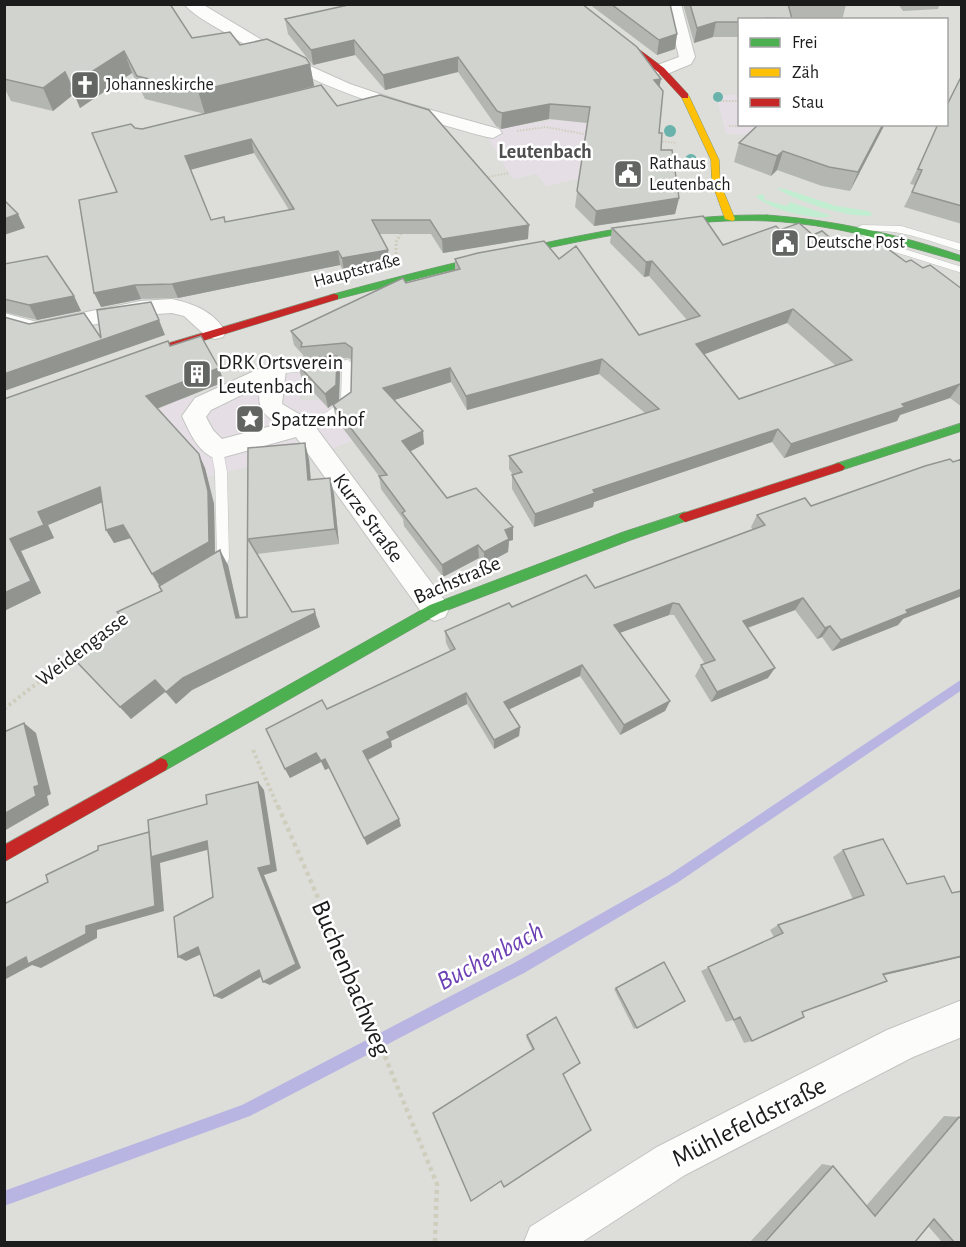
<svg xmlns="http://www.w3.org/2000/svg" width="966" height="1247" font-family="'Alegreya Sans',sans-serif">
	<rect width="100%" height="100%" fill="#e8ece4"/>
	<path fill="#dddeda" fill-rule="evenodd" d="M5 5H961V1242H5ZM740 20H946V124H740Z"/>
	<g fill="#c1edd0">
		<path d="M776 188 785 189 836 206 869 211 873 215C853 220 793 200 776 188Z"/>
		<path d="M762 194 765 197 764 200 787 206 790 202 832 216C817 221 768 210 756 196Z"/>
	</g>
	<g fill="#e5dfe5">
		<path d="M716 95H739L740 124 836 125 806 136 726 134Z"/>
		<path d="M554 120 589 123 586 177 546 186 537 174 513 179 488 138 499 129Z"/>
		<path d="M277 358 303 372 299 400H338L331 415 353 440 309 459 254 465 207 477 160 409 168 400 186 399 226 384Z"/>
	</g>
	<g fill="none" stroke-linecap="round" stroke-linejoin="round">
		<path fill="#b8b5e2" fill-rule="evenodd" d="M962 679V690L677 883 524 973 250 1116 4 1206V1191L242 1105 514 963 669 875Z"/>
		<g stroke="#c2c4c0" stroke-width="1">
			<g id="lane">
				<path d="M862 225 901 226 962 244V251C929 241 902 229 867 231L885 243 962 267V273L879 247 858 233 857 228Z"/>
				<path d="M348 360 353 364 351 406C339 415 313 433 298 430V424L327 412 341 401 342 368 274 374 270 373V367Z"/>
				<path d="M217 446 223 450 227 472 229 558 228 562 211 572 206 571 205 567 217 556 215 472 211 450Z"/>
			</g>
		</g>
		<g stroke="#c2c4c0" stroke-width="2">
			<g id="street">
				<path d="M184 4H202L290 57 350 84 406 103 499 129 502 133 493 138 487 137C394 112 312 86 229 35 215 26 195 17 184 4Z"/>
				<path d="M666 4H681L695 57 691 64 667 74H655L653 70 655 66 679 57Z"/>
				<path d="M172 299C194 304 213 311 226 332L223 337 215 339 207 337 184 316 172 313 141 315 37 336 4 327V313L37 322 141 301Z"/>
				<path d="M274 362 282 364 286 370 282 404 311 421 445 601 449 609 445 617 435 621 425 617 296 437 217 459C198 453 190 433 182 416L195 398ZM260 386C257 407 261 414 279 424L222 439 213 430 206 417 211 410Z"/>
				<path d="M962 1000V1037L913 1057 685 1175 582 1242H524L530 1227 657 1147 887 1030Z"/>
			</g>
		</g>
		<g stroke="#7e967c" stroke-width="1">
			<g id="fast">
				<path d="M767 215C834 220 898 234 962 256V262C905 246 852 229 794 223 721 215 648 228 577 242 495 258 415 279 334 300L329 297 330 295C403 275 475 257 549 242 621 227 693 214 767 215Z"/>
				<path d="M962 423V431L839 471 833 467 835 464Z"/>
				<path d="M685 512 689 514 691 517 689 520 631 540 440 613 166 770 161 772 156 770 154 765 156 760 430 605 623 532Z"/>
			</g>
		</g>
		<g stroke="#7e967c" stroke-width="1">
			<path id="slow" d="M682 94 689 96 719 160 720 183 735 219 733 221 725 219 712 183 711 160 681 96Z"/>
		</g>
		<g stroke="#7e967c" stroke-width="1">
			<g id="jam">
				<path d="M570 4H578L664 68 688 94V98H682L658 72Z"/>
				<path d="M334 294 338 295V299L160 354 155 350 156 347Z"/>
				<path d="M839 463 845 467 843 470 685 522 679 517 681 514Z"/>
				<path d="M161 758 166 760 168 765 166 770 4 862V845Z"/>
			</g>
		</g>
		<g stroke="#cfcebd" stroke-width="2" stroke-dasharray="1.5 1.5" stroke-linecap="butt">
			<path d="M717 101H740"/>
			<path d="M729 126H760"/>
			<path d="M517 131 546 127 589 135"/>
			<path d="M656 141 677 143"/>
			<path d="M483 178 509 173"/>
		</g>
		<path stroke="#cfcebd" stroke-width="3" stroke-dasharray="2 2" stroke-linecap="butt" d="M396 254V242L403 230"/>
		<g stroke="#cfcebd" stroke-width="4" stroke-dasharray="3 3" stroke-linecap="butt">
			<path d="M4 709 118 620"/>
			<path d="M253 750 278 807"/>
		</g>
		<path stroke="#cfcebd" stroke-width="4.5" stroke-dasharray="4 4" stroke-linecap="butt" d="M278 806 353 978 437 1184 435 1242"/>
		<use href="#lane" fill="#fcfcfb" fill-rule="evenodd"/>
		<use href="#street" fill="#fcfcfb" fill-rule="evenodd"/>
		<use href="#fast" fill="#4caf50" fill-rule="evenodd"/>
		<use href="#slow" fill="#ffc107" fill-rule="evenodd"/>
		<use href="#jam" fill="#c62828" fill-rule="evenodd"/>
	</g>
	<g fill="#6ab2ac">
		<circle cx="718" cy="97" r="5"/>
		<circle cx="670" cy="131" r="6"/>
		<circle cx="691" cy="160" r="6"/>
		<circle cx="696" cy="185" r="6"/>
	</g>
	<g fill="#b4b6b1" fill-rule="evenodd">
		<path d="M4 4 192 38 240 45 310 64 314 86 205 114 145 99 132 73 80 108 74 94 53 111 11 101 4 87Z"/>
		<path d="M342 4H582L659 87V133L661 150 679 198 675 214 594 226 575 207 587 123 549 119 501 129 496 126 458 72 385 90 355 55 313 65 288 34 285 19 342 7Z"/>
		<path d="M589 4H670L677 34 675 49 657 55Z"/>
		<path d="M683 4H846V5L842 20 792 19V20H740V37H713L694 43Z"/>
		<path d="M898 4H940L938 9 903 11Z"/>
		<path d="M962 75V224L904 207 915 185 910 184Z"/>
		<path d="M337 106 528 239 443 253 431 234H379L388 250 389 263 344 272 340 265 178 298 141 299 101 307 135 128 142 129ZM254 153 289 210 225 222 211 220 191 169Z"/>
		<path d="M759 124H885L850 191 822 186 777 170 771 176 734 162 739 143Z"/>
		<path d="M612 228 723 245 780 230 813 235 841 247 867 248 923 268 962 289V407L950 398 900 415 897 421 784 458 772 442 594 502 593 507 534 527 512 489V475H513L509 469V456L645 413 599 374 467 410 451 382 394 400 424 444 410 451 447 498 513 540 509 541 508 552 484 565 479 558 443 577 404 526 403 519 381 489 379 476 336 419 333 405 351 392 352 360 348 358 337 359 340 370 339 400 328 408 302 380 298 365 304 358 303 355 294 345 291 331 406 283 455 270V259H559L639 335 687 320 649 276 644 277 610 243ZM787 323 836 366 739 399 704 354Z"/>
		<path d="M4 264 74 296 81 311 37 320 4 312Z"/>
		<path d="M170 346 224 382 157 409 205 468 214 504 215 553 228 565 240 618 247 617 248 448 309 459 311 480 330 478 334 494 339 544 257 554 292 612 314 609 320 627 192 690 176 704 165 692 131 719 75 660 125 622 117 612 162 591 131 538 114 543 106 530 102 502 48 525 54 538 21 551 41 593 4 611V399Z"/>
		<path d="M953 462 903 619 898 625 832 651 822 637 817 639 795 610 748 628 768 678 711 702 695 676 701 665 705 664 674 615H669L620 633 670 701 665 711 620 735 580 676 509 709 520 727 519 736 494 749 467 704 391 741 392 747 368 760 401 826 367 845 329 768 325 770 321 762 290 778 285 769 327 709 450 651 446 643 445 631 512 607 595 588 753 530 751 527 757 515 811 506Z"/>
		<path d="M843 850 907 884 952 893 962 891V957L884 975 802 1012 752 1041 744 1043 733 1020 726 1022 701 971 774 937 770 930 778 925 853 899 833 857Z"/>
		<path d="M616 988 685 1001 634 1029 614 989Z"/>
		<path d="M527 1035 563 1074 533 1051 526 1037Z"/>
		<path d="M944 1116 959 1117 962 1242H942L928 1226 915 1242H750L822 1164 833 1166 866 1206Z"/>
	</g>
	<g fill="#929490">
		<path d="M716 22 713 37 694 43 697 28Z"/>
		<path d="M677 34 675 49 657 55 659 40Z"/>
		<path d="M354 40 355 55 313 65 311 50Z"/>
		<path d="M124 51 132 73 80 108 71 85Z"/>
		<path d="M458 57V72L385 90 383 75Z"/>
		<path d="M310 64 314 86 205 114 198 91Z"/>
		<path d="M65 72 74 94 53 111 43 88Z"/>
		<path d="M661 79 658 94 654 80Z"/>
		<path d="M550 104 549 119 501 129 502 113Z"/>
		<path d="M883 124H885L850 191 858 172Z"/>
		<path d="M251 139 254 153 190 170 185 156Z"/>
		<path d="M783 151 777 170 771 176 777 156Z"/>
		<path d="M679 198 675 214 594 226 596 211Z"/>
		<path d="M18 214 25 228 4 235V219Z"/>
		<path d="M529 225 528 239 443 253 442 239Z"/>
		<path d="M388 250 389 263 344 272 342 258Z"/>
		<path d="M338 251 340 265 178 298 172 284Z"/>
		<path d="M652 261 649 276 644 277 646 262Z"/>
		<path d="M135 285 141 299 101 307 94 293Z"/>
		<path d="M74 296 81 311 37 320 29 305Z"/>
		<path d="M793 309 787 323 692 359 696 344Z"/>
		<path d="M159 320 165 335 4 391V374Z"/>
		<path d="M337 356 340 370 339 400 328 408 325 394Z"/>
		<path d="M602 359 599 374 467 410 466 396Z"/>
		<path d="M219 368 224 382 153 410 146 396Z"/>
		<path d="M450 368 451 382 385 403 383 388Z"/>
		<path d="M960 384 950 398 900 415 897 421 784 458 791 444 902 404Z"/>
		<path d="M778 429 772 442 594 502 593 507 534 527 535 514 593 490Z"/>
		<path d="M423 431 424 444 404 455 402 441Z"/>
		<path d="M305 443 309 459 312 496 308 480Z"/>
		<path d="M199 454 205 468 214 504 215 555 160 586 152 574Z"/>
		<path d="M330 478 334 494 339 544 335 529Z"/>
		<path d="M100 487 108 500 48 525 54 538 21 551 41 593 4 611V593L10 539 38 512Z"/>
		<path d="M123 525 131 538 114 543 106 530Z"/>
		<path d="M513 527V540L509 541 508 552 484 565V552L505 530Z"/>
		<path d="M478 545 479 558 443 577 442 565Z"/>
		<path d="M220 550 228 565 243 632 236 618Z"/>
		<path d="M962 589V596L903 619 898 625 832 651 841 640 906 610Z"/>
		<path d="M803 598 795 610 736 632 743 621Z"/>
		<path d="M673 603 669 615 611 636 614 625Z"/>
		<path d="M315 613 320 627 192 690 176 704 166 692 183 678Z"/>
		<path d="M830 626 822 637 817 639 825 628Z"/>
		<path d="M582 665 580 676 504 712V702Z"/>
		<path d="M775 668 768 678 711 702 717 692Z"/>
		<path d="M155 680 165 692 131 719 120 707Z"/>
		<path d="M466 693 467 704 391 741 392 747 367 760 363 751 387 732Z"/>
		<path d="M670 701 665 711 620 735 624 725Z"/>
		<path d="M24 723 36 733 51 794 47 796 49 805 4 831V814L34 787Z"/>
		<path d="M520 727 519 736 494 749V740Z"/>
		<path d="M316 753 321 762 290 778 285 769Z"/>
		<path d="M325 759 329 768 325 770 321 761Z"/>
		<path d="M258 782 264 790 277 871 264 875 301 968 270 985 263 982 258 868Z"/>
		<path d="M399 819 401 826 367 845 364 838Z"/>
		<path d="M150 832 207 841 214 848 160 863 164 911 97 930V938L41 968 32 965 4 980V969L86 926Z"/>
		<path d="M198 947 206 952 186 961 178 957Z"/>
		<path d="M962 956V957L872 978 883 974Z"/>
		<path d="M259 970 266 974 222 999 214 996Z"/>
	</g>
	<g fill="#d1d4ce" stroke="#929490" stroke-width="1.5" fill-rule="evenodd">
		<path d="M4 4H170L192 38 230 32 240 45 267 39 306 58 310 64 198 91 137 76 124 51 71 85 65 72 43 88 4 79Z"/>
		<path d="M347 4H582L637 47 661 79 654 80 663 91 659 133H662L661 150H672L679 198 596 211 577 191 590 107 550 104 502 113 497 111 458 57 383 75 354 40 311 50 285 19 348 5Z"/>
		<path d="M611 4H670L677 34 659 40Z"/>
		<path d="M690 4H788L792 19 766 18V20H740V22H716L697 28Z"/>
		<path d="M962 75V206L912 192 922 170 918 169 938 124H946V107Z"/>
		<path d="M321 85 337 106 380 95 429 110 529 225 442 239 430 220H372L388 250 342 258 338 251 172 284 135 285 94 293 79 200 117 192 92 133 131 124 135 128 142 129ZM251 139 294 209 225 222 224 217 211 220 185 156Z"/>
		<path d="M759 124H883L858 172 829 167 783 151 777 156 739 143Z"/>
		<path d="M4 200 18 214 4 219Z"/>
		<path d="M703 216 723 245 776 226 780 230 799 223 813 235 822 231 841 247 858 240 867 248 880 243 906 262 911 260 923 268 930 265 962 289V385L960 384 902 404 905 407 791 444 778 429 593 490 595 493 535 514 512 475 522 472 509 456 659 409 602 359 466 396 450 368 383 388 423 431 402 441 447 498 476 488 513 527 505 530 509 539 484 552 478 545 442 565 402 513 405 511 379 476 387 475 333 405 351 392 352 348 345 343 301 347 302 343 291 331 403 278 406 283 460 269 455 259 478 253 544 241 559 259 576 246 639 335 700 316 652 261 646 262 612 228ZM793 309 852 360 739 399 696 344Z"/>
		<path d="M47 256 74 296 29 305 4 299V264Z"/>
		<path d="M151 302 159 320 4 374V317L29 324 84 313 101 338 97 310Z"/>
		<path d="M201 336 219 368 146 396 199 454 208 491 209 542 152 574 123 525 106 530 100 487 38 512 44 525 10 539 31 581 4 593V399L168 341 170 346Z"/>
		<path d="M337 356 336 385 325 394 298 365 299 359Z"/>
		<path d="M305 443 308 480 330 478 335 529 248 539 292 612 314 609 315 613 183 678 166 692 155 680 120 707 75 660 126 621 117 612 162 591 159 586 220 550 236 618 247 617 248 448Z"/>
		<path d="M950 459 953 462 962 459V589L906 610 908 613 841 640 830 626 825 628 803 598 743 621 775 668 717 692 701 665 715 660 679 604 673 603 614 625 670 701 624 725 582 665 504 702 520 727 494 740 466 693 387 732 390 738 363 751 399 819 364 838 325 759 321 761 316 753 285 769 266 729 322 700 327 709 455 649 445 631 509 603 512 607 586 575 595 588 765 525 757 515 805 498 811 506 925 466Z"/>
		<path d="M24 723 39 785 34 787 36 796 4 814V732Z"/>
		<path d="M258 782 271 865 258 868 296 964 263 982 259 970 214 996 198 947 178 957 174 917 213 897 207 841 151 857 148 820 207 804 206 795Z"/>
		<path d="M149 832 155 906 86 926V934L28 964 26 957 4 969V904L48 882 46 875 98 850V846Z"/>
		<path d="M883 839 907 884 944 876 952 893 962 891V956L883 974 887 981 802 1012 804 1017 752 1041 740 1017 734 1020 708 967 783 933 778 925 864 895 843 850Z"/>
		<path d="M664 962 685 1001 637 1028 616 988Z"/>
		<path d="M556 1017 580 1063 563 1074 591 1130 504 1187 501 1181 471 1201 433 1113 534 1049 527 1035Z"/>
		<path d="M959 1117 962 1119V1242H954L934 1219 915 1242H765L833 1166 875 1216Z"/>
	</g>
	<defs>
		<g id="church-square" transform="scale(1.5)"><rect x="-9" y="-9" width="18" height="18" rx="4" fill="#636562" stroke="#fff"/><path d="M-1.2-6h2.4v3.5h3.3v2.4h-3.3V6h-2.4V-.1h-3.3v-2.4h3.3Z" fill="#fff"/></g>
		<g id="civic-square" transform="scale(1.5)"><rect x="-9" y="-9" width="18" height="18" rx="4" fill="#636562" stroke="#fff"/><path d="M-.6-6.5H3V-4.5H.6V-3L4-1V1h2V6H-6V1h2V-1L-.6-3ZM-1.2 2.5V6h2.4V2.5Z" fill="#fff"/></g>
		<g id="building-square" transform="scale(1.5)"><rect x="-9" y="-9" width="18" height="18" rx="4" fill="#636562" stroke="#fff"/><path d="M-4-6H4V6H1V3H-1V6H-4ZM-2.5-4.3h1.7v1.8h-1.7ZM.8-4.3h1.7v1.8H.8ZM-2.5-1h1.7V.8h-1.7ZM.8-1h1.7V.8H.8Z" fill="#fff"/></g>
		<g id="sight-square" transform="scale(1.5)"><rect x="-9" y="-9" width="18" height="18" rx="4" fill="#636562" stroke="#fff"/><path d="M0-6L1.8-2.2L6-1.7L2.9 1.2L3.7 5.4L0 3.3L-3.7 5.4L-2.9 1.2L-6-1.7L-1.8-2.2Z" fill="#fff"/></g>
	</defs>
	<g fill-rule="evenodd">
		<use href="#church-square" x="85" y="85"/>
		<use href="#civic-square" x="628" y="174"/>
		<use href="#civic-square" x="785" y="243"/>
		<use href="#building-square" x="197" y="374"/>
		<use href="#sight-square" x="250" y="419"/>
	</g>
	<g text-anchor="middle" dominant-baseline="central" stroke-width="5" stroke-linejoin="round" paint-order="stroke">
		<g font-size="18" fill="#1c1c1c" stroke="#fff" text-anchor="start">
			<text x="106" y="85">Johanneskirche</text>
			<text x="649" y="164">Rathaus<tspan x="649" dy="21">Leutenbach</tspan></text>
			<text x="806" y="243">Deutsche Post</text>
		</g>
		<g font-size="18" fill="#1c1c1c" stroke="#fff">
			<text transform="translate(357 271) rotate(-15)">Hauptstraße</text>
		</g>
		<g font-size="20" font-weight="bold" fill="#4f4f4f" stroke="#fff">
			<text x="545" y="152">Leutenbach</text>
		</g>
		<g font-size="21" fill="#1c1c1c" stroke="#fff" text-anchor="start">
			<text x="218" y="362">DRK Ortsverein<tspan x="218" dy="24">Leutenbach</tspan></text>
			<text x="271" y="419">Spatzenhof</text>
		</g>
		<g font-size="21" fill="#1c1c1c" stroke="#fff">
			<text transform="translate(368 518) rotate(54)">Kurze Straße</text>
			<text transform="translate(457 580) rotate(-23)">Bachstraße</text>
			<text transform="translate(82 649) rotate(-37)">Weidengasse</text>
		</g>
		<g font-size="26" fill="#1c1c1c" stroke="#fff">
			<text transform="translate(351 978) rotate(67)">Buchenbachweg</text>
			<text transform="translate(749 1122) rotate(-27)">Mühlefeldstraße</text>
		</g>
		<g font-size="27" font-style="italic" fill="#6d41b4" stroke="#fff">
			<text transform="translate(490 956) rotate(-28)">Buchenbach</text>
		</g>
	</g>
	<rect width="966" height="1247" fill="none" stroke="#1c1c1c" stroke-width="12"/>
	<rect x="738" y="18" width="210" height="108" fill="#ffffff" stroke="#a4a4a4" stroke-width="1.5"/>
	<rect x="750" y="38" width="30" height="9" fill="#4caf50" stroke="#a4a4a4" stroke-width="1.5"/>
	<text x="792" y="48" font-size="18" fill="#1c1c1c">Frei</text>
	<rect x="750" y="68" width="30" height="9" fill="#ffc107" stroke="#a4a4a4" stroke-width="1.5"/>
	<text x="792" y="78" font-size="18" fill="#1c1c1c">Zäh</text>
	<rect x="750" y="98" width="30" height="9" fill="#c62828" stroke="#a4a4a4" stroke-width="1.5"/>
	<text x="792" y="108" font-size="18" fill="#1c1c1c">Stau</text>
</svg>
